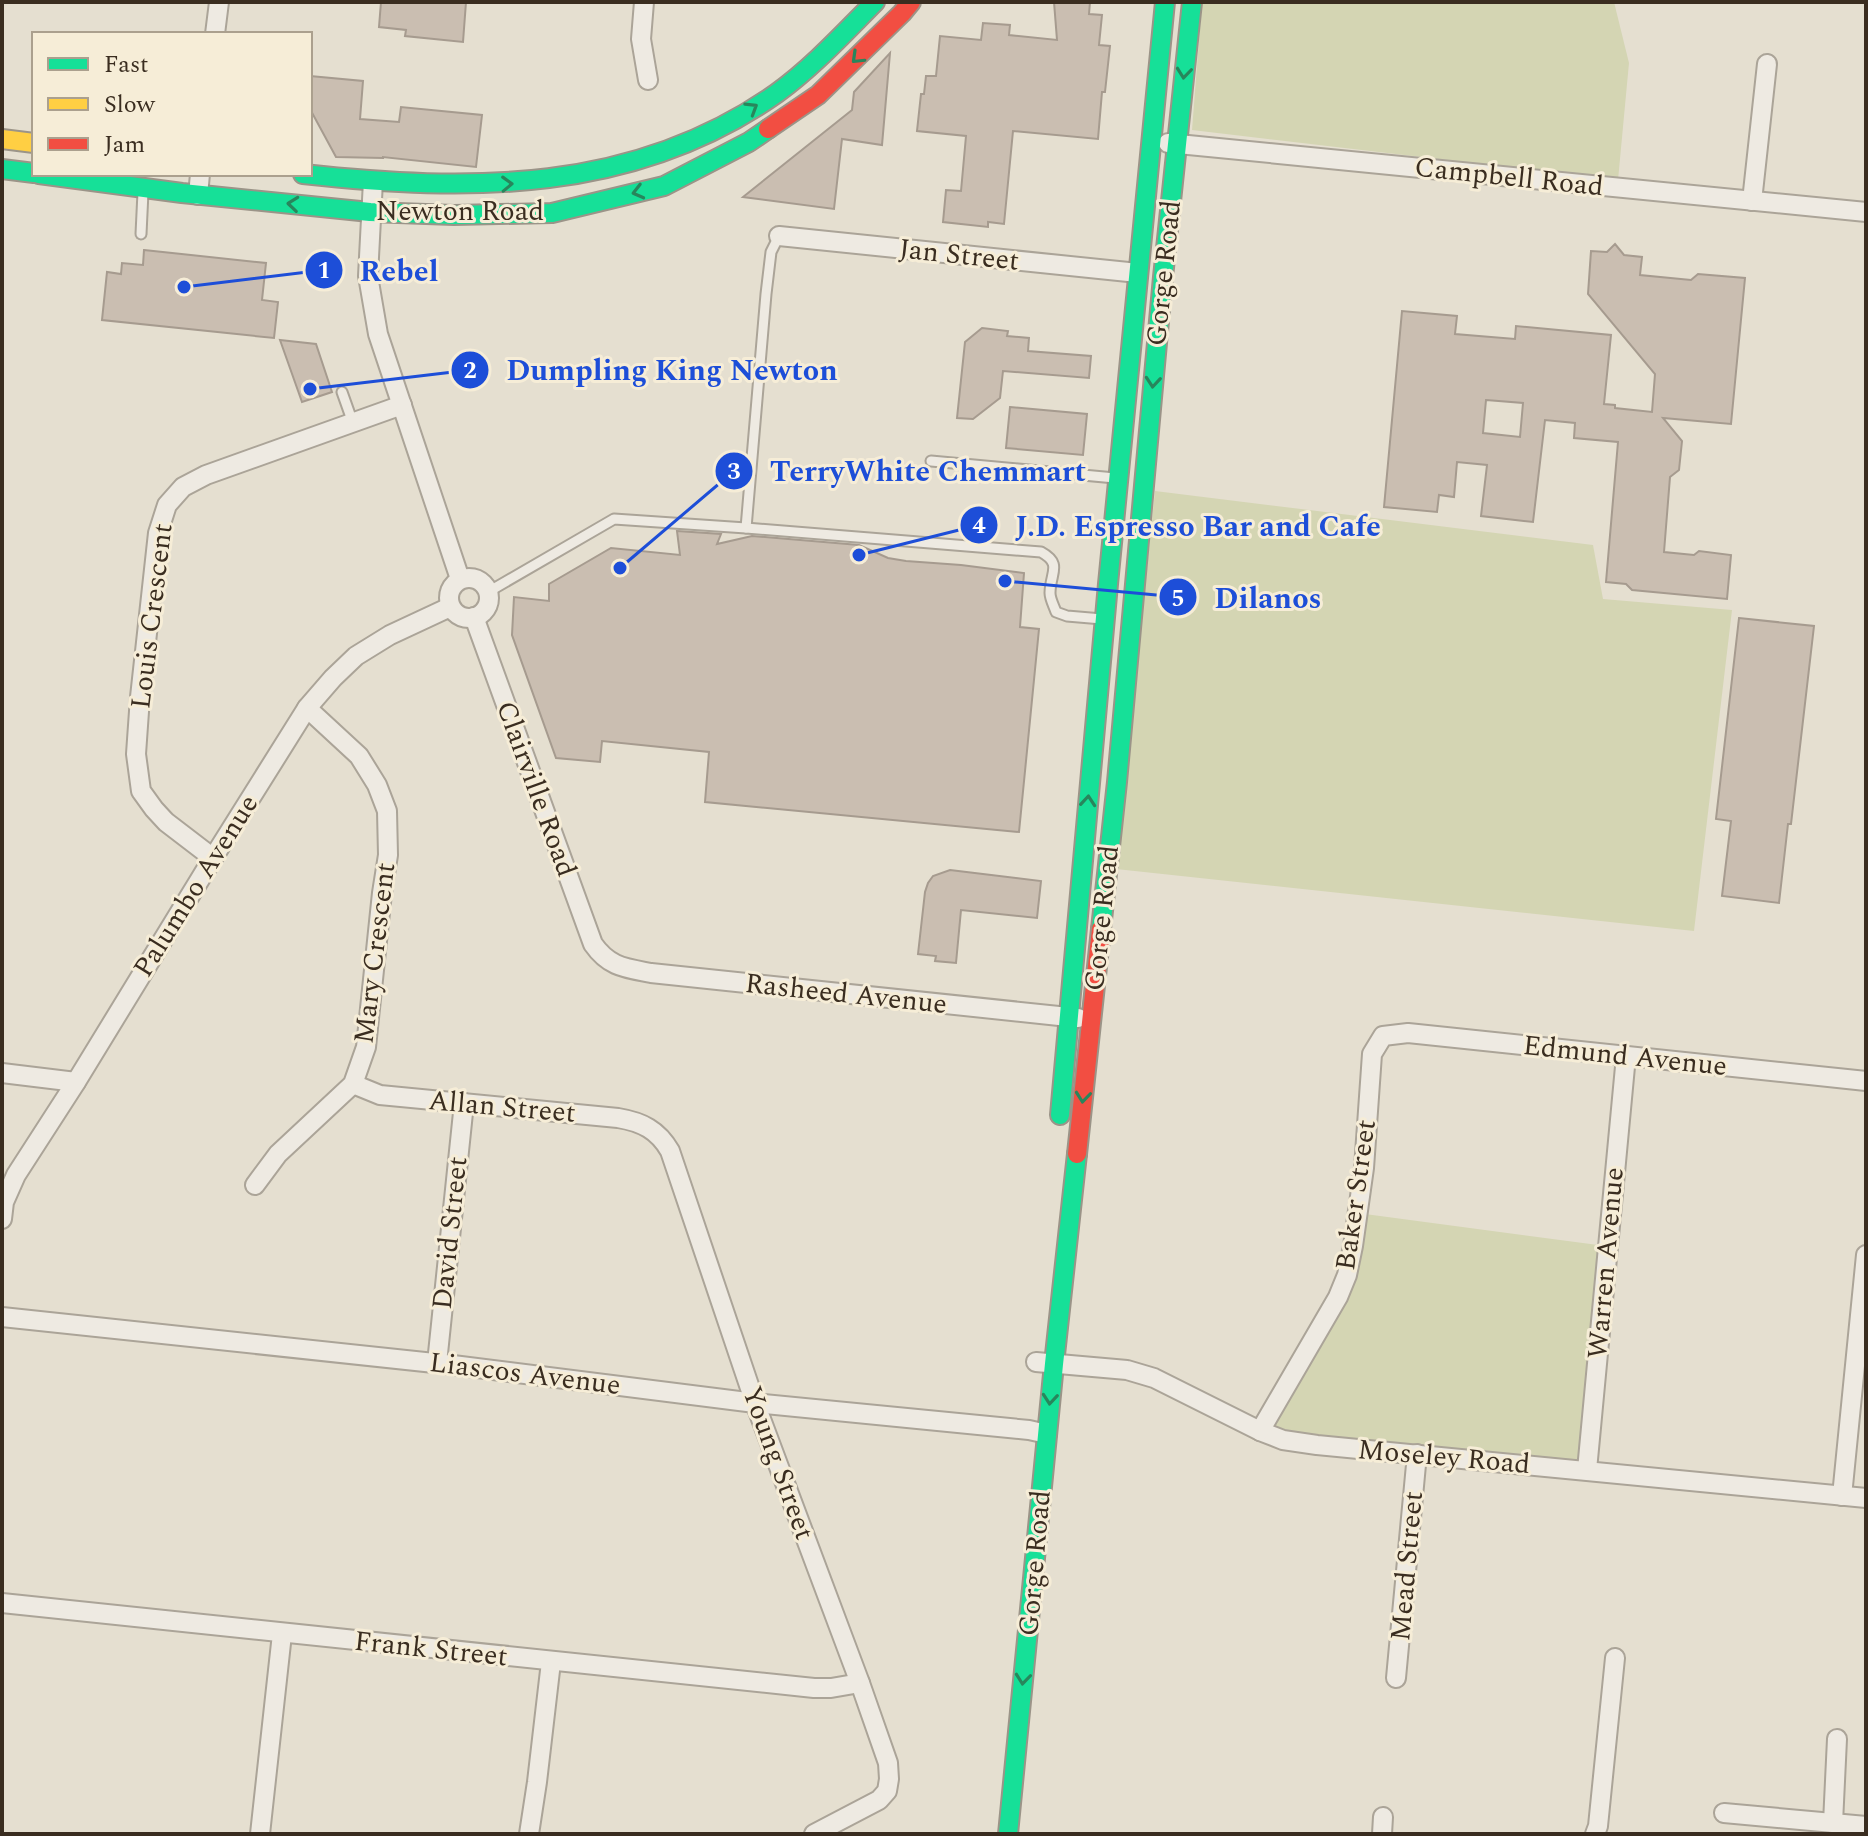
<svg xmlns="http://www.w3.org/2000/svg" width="1868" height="1836" font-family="Spectral,serif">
	<rect width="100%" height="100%" fill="#e5dfd0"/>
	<g fill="#d4d5b3">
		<path d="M1202 2H1614L1629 63 1618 180 1192 130Z"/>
		<path d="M1155 491 1593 545 1603 599 1732 610 1694 931 1116 869Z"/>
		<path d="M1365 1214 1598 1245 1580 1461 1328 1439 1271 1426 1353 1284Z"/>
	</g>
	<g fill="#cabeb1" stroke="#a69b8f" stroke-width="2" fill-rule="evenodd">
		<path d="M381 2H466L463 42 405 36 406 30 379 27Z"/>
		<path d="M1054 2H1090L1089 14 1102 15 1099 45 1110 46 1105 92H1102L1098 139 1013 131 1004 224 988 222V227L943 222 946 190 961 191 966 136 917 131 921 94H924L926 76H936L940 36 981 40 983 23 1010 25 1009 35 1057 40Z"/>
		<path d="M890 53 882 145 842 139 834 209 743 197 852 110 854 92Z"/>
		<path d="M310 76 363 81 360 119 399 122 401 107 482 115 476 167 383 157V158L336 157 310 109Z"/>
		<path d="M1615 244 1624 255 1642 257 1640 275 1691 280 1698 274 1745 278 1731 424 1663 418 1682 441 1679 470 1670 477 1664 552 1694 555 1699 551 1731 555 1727 599 1632 590 1626 584 1606 582 1618 442 1574 438 1575 423 1545 420 1533 522 1481 516 1487 465 1457 462 1454 497 1439 495 1437 512 1384 507 1402 311 1457 316 1455 334 1515 339 1516 326 1611 335 1604 404 1615 405V408L1652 412 1655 374 1588 294 1591 251 1607 252ZM1486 400 1523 403 1520 437 1483 433Z"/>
		<path d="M144 250 266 263 262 300 278 302 274 338 102 320 107 272 121 274 122 263 143 265Z"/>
		<path d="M982 328 1008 331 1007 336 1029 338 1028 351 1091 356 1089 378 1003 371 1000 398 973 419 957 418 965 342Z"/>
		<path d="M280 340 316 344 332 392 302 402Z"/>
		<path d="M1010 407 1087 414 1083 455 1006 448Z"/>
		<path d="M677 531 721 534 717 544 752 536 859 545 888 558 906 561 961 565 1024 573 1020 627 1039 629 1019 832 705 802 709 752 602 741 600 762 556 758 512 635 514 597 549 601V584L611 548 680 555Z"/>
		<path d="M1739 618 1814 626 1791 824H1788L1779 903 1722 896 1731 821 1716 819Z"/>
		<path d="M950 870 1041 881 1037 918 961 910 956 963 935 961 936 956 918 954 925 892 928 883 933 876Z"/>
	</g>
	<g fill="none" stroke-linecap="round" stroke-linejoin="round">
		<g stroke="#aba498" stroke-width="13">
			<g id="lane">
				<path d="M141 234 143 192"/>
				<path d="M342 392 353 423"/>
				<path d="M931 461 1115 478"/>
				<path d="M746 528 766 294 771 252 779 236"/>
				<path d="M488 592 614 519 746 528 1041 552C1063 564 1050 573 1050 593 1050 599 1054 606 1056 612L1067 616 1102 619"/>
			</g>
		</g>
		<g stroke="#aba498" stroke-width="22">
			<g id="street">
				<path d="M644 2 641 39 648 80"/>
				<path d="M215 34 219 2"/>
				<path d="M1168 143 1866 212"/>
				<path d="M373 181 368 276 378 334 460 579"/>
				<path d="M198 195 200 174"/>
				<path d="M1752 201 1767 64"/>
				<path d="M779 236 1138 273"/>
				<circle cx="469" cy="598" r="20"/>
				<path d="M474 617 593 944C609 967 625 968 651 973L1078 1018"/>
				<path d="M213 858 166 822 154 809 141 791 136 754 140 697 158 533 167 505 183 487 206 475 402 405"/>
				<path d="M2 1073 76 1082"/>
				<path d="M353 1084 380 1095 618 1118C642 1122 658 1130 670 1151L755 1403 860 1683 888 1763 889 1779 887 1791 879 1800 814 1834"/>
				<path d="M255 1185 278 1154 353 1084 366 1047 382 893 388 855 387 811 377 785 359 756 307 708"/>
				<path d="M2 1219 4 1202 16 1175 76 1082 213 858 307 708 333 678 356 656 390 635 450 607"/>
				<path d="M2 1317 453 1365 755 1403 1029 1430 1047 1434"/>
				<path d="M1036 1362 1127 1370 1154 1378 1260 1431 1283 1440 1317 1445 1866 1498"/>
				<path d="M437 1363 464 1103"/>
				<path d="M1260 1431 1338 1297 1347 1275 1353 1246 1364 1168 1372 1054 1383 1036 1408 1033 1866 1081"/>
				<path d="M1587 1470 1626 1056"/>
				<path d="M1842 1496 1866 1255"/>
				<path d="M2 1603 814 1688H831L860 1683"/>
				<path d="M1396 1678 1417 1454"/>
				<path d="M1724 1813 1866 1826"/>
				<path d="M1833 1823 1837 1739"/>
				<path d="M260 1834 282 1634"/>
				<path d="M529 1834 537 1782 551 1662"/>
				<path d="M1382 1834 1383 1817"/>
				<path d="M1595 1834 1598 1826 1615 1658"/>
			</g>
		</g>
		<g stroke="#9b9488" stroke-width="22">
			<g id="fast">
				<path d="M2 169 34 173"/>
				<path d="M39 174 182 193 370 212 454 215 552 213 664 186 749 142 768 129"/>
				<path d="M303 174C469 192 634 194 777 93 813 67 844 33 875 2"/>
				<path d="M1101 929 1117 782 1163 277 1192 2"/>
				<path d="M1060 1115 1108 584 1165 2"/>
				<path d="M1008 1834 1054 1364 1077 1154"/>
			</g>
		</g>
		<g stroke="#9b9488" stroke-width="22">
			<path id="slow" d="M2 139 34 143"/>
		</g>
		<g stroke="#9b9488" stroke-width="22">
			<g id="jam">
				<path d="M768 129 818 95 902 13 911 2"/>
				<path d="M1077 1154 1101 929"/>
			</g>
		</g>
		<use href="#lane" stroke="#eeeae2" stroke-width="9"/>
		<use href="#street" stroke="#eeeae2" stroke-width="18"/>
		<use href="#fast" stroke="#16e098" stroke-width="18"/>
		<use href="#slow" stroke="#ffcf43" stroke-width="18"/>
		<use href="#jam" stroke="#f24e42" stroke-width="18"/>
	</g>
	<defs><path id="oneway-chevron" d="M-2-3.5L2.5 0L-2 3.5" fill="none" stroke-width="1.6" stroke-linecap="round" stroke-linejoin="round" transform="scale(2)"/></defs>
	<g stroke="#28865c">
		<use href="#oneway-chevron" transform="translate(857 58) rotate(136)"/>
		<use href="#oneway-chevron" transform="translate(1184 73) rotate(96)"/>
		<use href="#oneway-chevron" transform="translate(752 108) rotate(-32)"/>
		<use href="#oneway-chevron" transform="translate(507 184) rotate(-2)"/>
		<use href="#oneway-chevron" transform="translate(638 192) rotate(166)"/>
		<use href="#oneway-chevron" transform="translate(293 204) rotate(-174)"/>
		<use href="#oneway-chevron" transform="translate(1153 382) rotate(95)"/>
		<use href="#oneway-chevron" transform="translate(1088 801) rotate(-85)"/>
		<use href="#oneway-chevron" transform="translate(1083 1097) rotate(96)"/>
		<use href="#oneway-chevron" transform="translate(1050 1399) rotate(95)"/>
		<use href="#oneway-chevron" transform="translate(1023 1679) rotate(96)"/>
	</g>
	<g text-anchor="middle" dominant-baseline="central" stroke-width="6" stroke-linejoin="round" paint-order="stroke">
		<g font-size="28" fill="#3a2d20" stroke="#f6edd7">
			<text transform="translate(1509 177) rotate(6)">Campbell Road</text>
			<text x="460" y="211">Newton Road</text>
			<text transform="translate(959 255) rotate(6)">Jan Street</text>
			<text transform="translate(1164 273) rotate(-84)">Gorge Road</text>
			<text transform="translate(152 616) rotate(-83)">Louis Crescent</text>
			<text transform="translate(536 789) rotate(70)">Clairville Road</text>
			<text transform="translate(196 886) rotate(-58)">Palumbo Avenue</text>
			<text transform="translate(1102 918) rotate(-84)">Gorge Road</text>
			<text transform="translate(375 953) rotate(-83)">Mary Crescent</text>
			<text transform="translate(846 994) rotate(6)">Rasheed Avenue</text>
			<text transform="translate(1625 1056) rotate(6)">Edmund Avenue</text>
			<text transform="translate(502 1107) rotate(5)">Allan Street</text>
			<text transform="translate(1356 1195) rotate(-82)">Baker Street</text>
			<text transform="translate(450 1233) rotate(-84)">David Street</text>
			<text transform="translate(1606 1263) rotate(-85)">Warren Avenue</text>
			<text transform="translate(525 1374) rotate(7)">Liascos Avenue</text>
			<text transform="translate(1444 1457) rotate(5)">Moseley Road</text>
			<text transform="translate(778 1463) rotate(70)">Young Street</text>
			<text transform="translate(1035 1563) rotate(-85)">Gorge Road</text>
			<text transform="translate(1407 1566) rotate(-85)">Mead Street</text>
			<text transform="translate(431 1649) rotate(6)">Frank Street</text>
		</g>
	</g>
	<path fill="none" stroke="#1d4ed8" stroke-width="3" d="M184 287L324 270M310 389L470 370M620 568L734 471M859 555L979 525M1005 581L1178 597"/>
	<g fill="#1d4ed8" stroke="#f6edd7" stroke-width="3">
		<circle cx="184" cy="287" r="8"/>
		<circle cx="310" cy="389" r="8"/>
		<circle cx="620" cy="568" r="8"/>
		<circle cx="859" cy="555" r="8"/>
		<circle cx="1005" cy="581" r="8"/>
		<circle cx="324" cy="270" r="20"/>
		<circle cx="470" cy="370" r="20"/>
		<circle cx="734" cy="471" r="20"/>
		<circle cx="979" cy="525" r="20"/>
		<circle cx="1178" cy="597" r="20"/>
	</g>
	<g font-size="24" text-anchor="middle" font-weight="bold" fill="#fff">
		<text x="324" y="278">1</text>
		<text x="470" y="378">2</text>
		<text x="734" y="479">3</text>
		<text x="979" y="533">4</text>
		<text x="1178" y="606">5</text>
	</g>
	<g font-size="30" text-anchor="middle" font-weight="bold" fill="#1d4ed8" stroke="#f6edd7" stroke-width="6" stroke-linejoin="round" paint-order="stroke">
		<text x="399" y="281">Rebel</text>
		<text x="672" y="380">Dumpling King Newton</text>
		<text x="928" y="481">TerryWhite Chemmart</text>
		<text x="1198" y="536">J.D. Espresso Bar and Cafe</text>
		<text x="1268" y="608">Dilanos</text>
	</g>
	<rect width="1868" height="1836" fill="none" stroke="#3a2d20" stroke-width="8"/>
	<rect x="32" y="32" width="280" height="144" fill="#f6edd7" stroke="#aba08e" stroke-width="2"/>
	<rect x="48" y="58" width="40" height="12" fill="#16e098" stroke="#aba08e" stroke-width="2"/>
	<text x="104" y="72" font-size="24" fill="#3a2d20">Fast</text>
	<rect x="48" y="98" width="40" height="12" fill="#ffcf43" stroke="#aba08e" stroke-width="2"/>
	<text x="104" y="112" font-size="24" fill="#3a2d20">Slow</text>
	<rect x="48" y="138" width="40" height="12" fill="#f24e42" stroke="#aba08e" stroke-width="2"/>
	<text x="104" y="152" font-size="24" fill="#3a2d20">Jam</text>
</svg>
